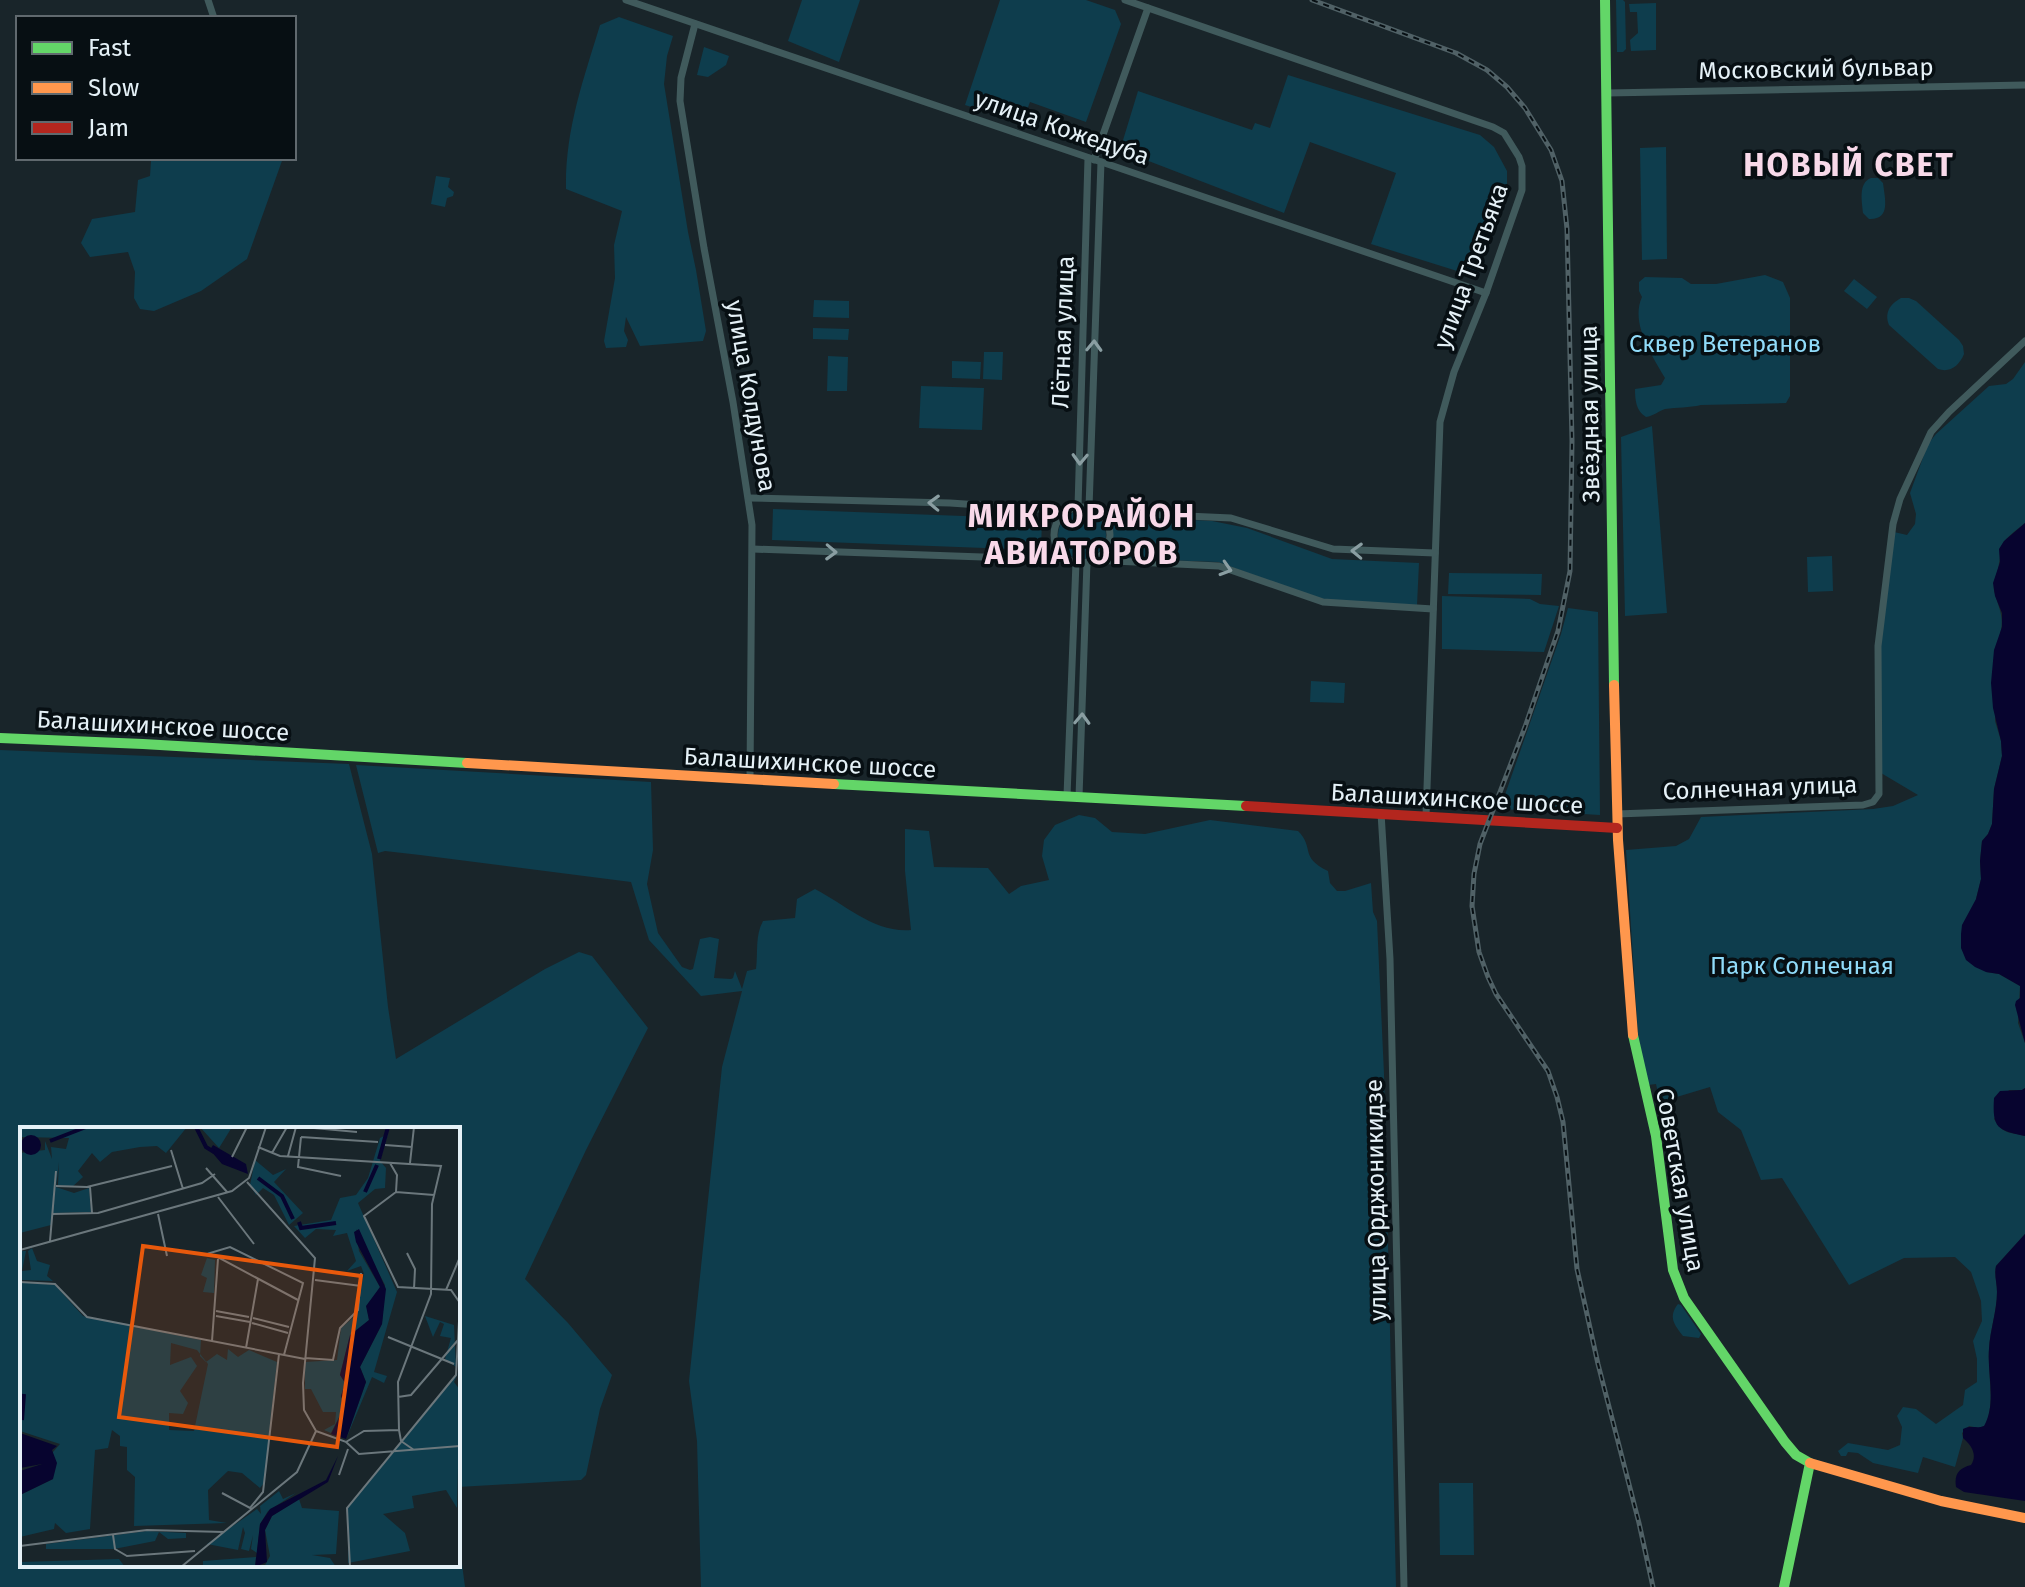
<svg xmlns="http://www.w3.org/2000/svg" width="2025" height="1587" font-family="'Fira Sans',sans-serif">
	<rect width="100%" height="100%" fill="#19252a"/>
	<g fill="#0e3d4d">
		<path d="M802 0H860L839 62 788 41Z"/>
		<path d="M1000 0H1086L1115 10 1121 24 1086 122 1030 102 1022 123 965 105Z"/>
		<path d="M1616 0H1623L1625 2 1626 49 1623 52H1617Z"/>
		<path d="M1656 3V50L1631 51 1630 40 1638 33 1637 12H1630L1629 4Z"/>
		<path d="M619 17 673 36 667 56 664 84 688 232 696 270 706 331 703 341 640 346 626 317 624 331 628 340 626 347 606 348 604 341 615 278 614 245 622 211 566 189C565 130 583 81 600 25Z"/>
		<path d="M704 47 729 56 726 65 708 77 697 75Z"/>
		<path d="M1288 75 1480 135 1494 147 1507 171V194L1473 276 1371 244 1396 173 1310 142 1284 213 1120 150 1138 91 1252 130 1255 123 1270 128Z"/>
		<path d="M1666 147 1667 259 1642 260 1640 148Z"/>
		<path d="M161 158H283L247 259 201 291 154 311 140 309 134 298 135 272 128 252 90 257 81 243 92 219 135 212 138 180 150 176 151 161Z"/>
		<path d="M436 176 450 178 448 187 454 192 453 196 447 198 445 207 431 204Z"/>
		<path d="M1871 178H1878L1883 183C1885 199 1891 220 1869 219L1863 213C1862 201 1858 183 1871 178Z"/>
		<path d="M1765 275 1783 282 1790 298V396L1786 403 1701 405C1689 408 1677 407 1665 409 1658 411 1654 416 1646 417 1636 411 1635 400 1635 389L1661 385 1665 378C1652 355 1630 323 1642 297L1639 291V282L1645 277 1682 278 1691 284H1716Z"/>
		<path d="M1854 279 1877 297 1867 309 1844 291Z"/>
		<path d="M1901 298H1909L1916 301 1959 340 1963 346 1964 354C1959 366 1950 373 1938 369L1889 325C1884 313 1890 304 1901 298Z"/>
		<path d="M814 300 849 301V318L813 317Z"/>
		<path d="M813 328 849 329 848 340 813 339Z"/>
		<path d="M984 352H1003L1002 380 983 379Z"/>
		<path d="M828 356 848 357 847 391H827Z"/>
		<path d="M952 361 981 362 980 379 952 378Z"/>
		<path d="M2025 362V523C2018 529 2007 536 2002 545 1998 551 2001 557 1999 563 1998 575 1991 583 1995 594 2000 612 2005 618 1999 638L1995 721 2001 741 2002 756 1994 789 1992 824 1988 834 1982 841 1980 861 1981 879 1976 899 1986 972 1999 974 2020 986 2018 1023 2025 1043V1088L2022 1090H2009L1994 1119C2005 1136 2008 1131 2025 1136V1234L1996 1266C1994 1275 1997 1283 1997 1292 1997 1310 1990 1330 1989 1349 1987 1374 1996 1402 1985 1426L1979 1428 1969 1426 1962 1433 1963 1438 1955 1467 1923 1457 1918 1473 1873 1463 1858 1453 1848 1452 1846 1456H1841L1838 1451 1848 1443 1888 1450 1900 1445 1902 1427 1897 1416 1903 1407 1916 1409 1936 1424 1963 1405 1965 1390 1977 1382V1359L1973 1341 1982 1321 1981 1301 1971 1272 1955 1257 1904 1258 1849 1285 1782 1178 1761 1180 1741 1130 1718 1112 1710 1087 1660 1102 1656 1084 1648 1085 1638 1034 1626 850 1676 846 1689 839 1701 817 1873 809 1893 806 1918 795 1881 773V645L1894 532 1907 535 1915 524 1916 514 1910 493 1928 444 1936 434 1989 386 2006 384 2013 379Z"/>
		<path d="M921 386 984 388 982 430 919 428Z"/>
		<path d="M1652 426 1667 613 1625 616 1621 437Z"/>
		<path d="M773 509 1042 519 1041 550 772 540Z"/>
		<circle cx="1082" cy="535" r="24"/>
		<path d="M1114 516 1212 521 1247 528 1332 559 1419 563 1417 605 1338 601 1317 598 1218 562 1111 558Z"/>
		<path d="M1832 556 1833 591 1808 592 1807 557Z"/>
		<path d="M1449 573 1542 574 1541 595 1448 594Z"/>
		<path d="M1442 596 1530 599 1540 604 1559 606 1544 652 1442 649Z"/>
		<path d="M1568 608 1598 612 1600 815 1500 809 1561 634Z"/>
		<path d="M1311 681 1345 683 1344 703 1310 702Z"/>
		<path d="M0 750 349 764 372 854 388 1007 396 1059 545 969 579 952 592 956 648 1028 586 1150 525 1279 568 1323 612 1375 600 1409 586 1475 581 1480 458 1487V1129H22V1565H458V1533L465 1587H0Z"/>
		<path d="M356 765 651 782 653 850 647 884 658 933 682 967 690 970 693 969 700 939 710 937 719 939 714 978 731 979 733 978 735 971 742 989 747 971 756 969C758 953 755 935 763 921L795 918 797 899 815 889C846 905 874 933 911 930L905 871V829L929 831 934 867 988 868 1009 894 1021 886 1049 880 1042 856 1044 840 1055 825 1079 815 1095 818 1112 832 1145 834 1210 820 1298 831C1315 848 1299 857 1328 871L1330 883 1337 891H1345L1371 883 1373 912 1377 921 1384 1074 1396 1587H701L697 1441 689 1381 722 1067 742 991 701 996 649 940 631 882 420 855 385 851 378 853Z"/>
		<path d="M1678 1304 1681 1305 1701 1334 1699 1338 1683 1336C1674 1324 1668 1317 1678 1304Z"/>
		<path d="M1439 1483H1473L1474 1555H1440Z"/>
	</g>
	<g fill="#07042f">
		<path d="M2025 523V1043L2015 1005 2016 1001 2020 998V986L1999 974 1986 972 1975 967 1966 960 1961 948V934L1962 925 1976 899 1981 879 1980 861 1982 841 1988 834 1992 824 1994 789 2002 756 2001 741 1993 708 1991 683 1994 650 2002 627V613L1995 596 1993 583 2000 562 1999 549 2004 541Z"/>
		<path d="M2025 1088V1136C1998 1130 1992 1129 1994 1098L2000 1091 2022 1090Z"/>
		<path d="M2025 1234V1501L1964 1492 1956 1487C1954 1474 1959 1468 1971 1465 1978 1454 1971 1445 1963 1438V1429C1971 1425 1977 1429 1984 1426 1997 1403 1987 1374 1989 1349 1990 1330 1997 1311 1997 1292 1997 1283 1994 1275 1996 1266Z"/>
	</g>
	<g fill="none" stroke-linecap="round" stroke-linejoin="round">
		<g stroke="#405a5c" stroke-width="7">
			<path d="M208 0 214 18"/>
			<path d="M626 0 1486 293"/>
			<path d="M1125 0 1493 127 1504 133 1519 157 1522 166V190L1486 293 1454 372 1440 422 1426 816"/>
			<path d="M695 24 681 78 680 101 704 248 733 402 752 525 750 779"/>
			<path d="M1607 93 2025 85"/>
			<path d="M1094 160 1148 8"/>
			<path d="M749 498 950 503 1068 511"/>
			<path d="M1078 507 1088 158"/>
			<circle cx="1082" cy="535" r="28"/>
			<path d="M1089 508 1101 162"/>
			<path d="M1098 512 1231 518 1333 549 1435 553"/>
			<path d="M753 549 1069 560"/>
			<path d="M1093 560 1219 566 1323 602 1433 609"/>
			<path d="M1067 796 1076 562"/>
			<path d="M1079 797 1087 562"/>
			<path d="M1381 813 1390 959 1404 1587"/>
			<path d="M1617 814 1863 805 1873 802 1879 794 1878 646 1893 524 1900 499 1931 432 1949 412 2025 341"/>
		</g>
		<g stroke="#63d668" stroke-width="10">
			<path d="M1605 0 1614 685"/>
			<path d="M0 738 143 744 467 763"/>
			<path d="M834 784 1246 806"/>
			<path d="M1633 1035 1656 1136 1673 1270 1684 1298 1785 1442 1796 1455 1810 1463 1784 1587"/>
		</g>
		<g stroke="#ff974d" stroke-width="10">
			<path d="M1614 685 1618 840 1633 1035"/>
			<path d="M467 763 834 784"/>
			<path d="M1810 1463 1941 1501 2025 1518"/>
		</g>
		<path stroke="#b3261e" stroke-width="10" d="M1246 806 1617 828"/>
		<g stroke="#506166" stroke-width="5">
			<path id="rail" d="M1312 0 1456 53 1487 70 1507 87 1525 108 1551 150 1562 181 1567 229 1572 441 1570 571 1558 631 1525 727 1480 844 1474 874 1472 906 1479 952 1488 977 1496 994 1548 1071 1557 1097 1563 1122 1577 1269 1598 1364 1639 1523 1653 1587"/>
		</g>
		<use href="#rail" stroke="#070f13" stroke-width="2" stroke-dasharray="6" stroke-linecap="butt"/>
	</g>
	<defs><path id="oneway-chevron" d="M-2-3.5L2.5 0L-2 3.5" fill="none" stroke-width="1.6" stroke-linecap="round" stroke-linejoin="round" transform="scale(2)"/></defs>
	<g stroke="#8a9ea2">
		<use href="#oneway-chevron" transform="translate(1094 346) rotate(-88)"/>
		<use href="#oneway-chevron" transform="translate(1080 459) rotate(92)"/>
		<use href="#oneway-chevron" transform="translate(934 503) rotate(-178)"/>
		<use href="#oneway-chevron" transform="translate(1357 551) rotate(-178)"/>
		<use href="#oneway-chevron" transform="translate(831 552) rotate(2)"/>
		<use href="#oneway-chevron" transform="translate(1226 569) rotate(17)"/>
		<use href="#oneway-chevron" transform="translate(1082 719) rotate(-88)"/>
	</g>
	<g text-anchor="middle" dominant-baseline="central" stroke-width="7" stroke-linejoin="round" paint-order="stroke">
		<g font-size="24" fill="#e5f1f7" stroke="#070f13">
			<text transform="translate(1816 69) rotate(-1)">Московский бульвар</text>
			<text transform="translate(1062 128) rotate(19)">улица Кожедуба</text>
			<text transform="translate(1471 266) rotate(-70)">улица Третьяка</text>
			<text transform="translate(1063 332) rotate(-88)">Лётная улица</text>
			<text transform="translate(751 396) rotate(80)">улица Колдунова</text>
			<text transform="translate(1590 414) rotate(-91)">Звёздная улица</text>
			<text transform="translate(163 726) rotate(3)">Балашихинское шоссе</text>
			<text transform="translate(810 763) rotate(3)">Балашихинское шоссе</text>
			<text transform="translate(1760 788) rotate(-2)">Солнечная улица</text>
			<text transform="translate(1457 799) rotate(3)">Балашихинское шоссе</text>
			<text transform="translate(1680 1180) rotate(80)">Советская улица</text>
			<text transform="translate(1376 1200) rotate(-91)">улица Орджоникидзе</text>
		</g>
		<g font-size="24" fill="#90dbf9" stroke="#070f13">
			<text x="1725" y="344">Сквер Ветеранов</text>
			<text x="1802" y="966">Парк Солнечная</text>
		</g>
		<g font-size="32" font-weight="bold" letter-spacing="2" fill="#f8d9e9" stroke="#070f13">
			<text x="1849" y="165">НОВЫЙ СВЕТ</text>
			<text x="1082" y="516">МИКРОРАЙОН<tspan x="1082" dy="37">АВИАТОРОВ</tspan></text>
		</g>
	</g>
	<g transform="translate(20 1127)">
		<rect width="440" height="440" fill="#19252a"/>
		<path d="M0 0H167L146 26 137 19 120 20 92 25 80 35 72 26 58 44 63 50 52 60 38 58 39 35 36 60 54 66 69 61 71 85 34 86 31 98 0 106V26L25 23V14L32 32 31 20 46 22 49 11 0 10ZM180 0H212L199 21ZM368 7 360 34 366 41 365 61 355 62 338 76 377 165 354 245 367 249 364 256 352 250 326 312 346 255 340 240 362 197 365 158 336 102 339 124 360 160 347 182 349 193 329 212 320 248 326 255 321 269 325 278 311 306 304 303 315 297 316 285H303L291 262H285V235L317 233 321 201 334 190 344 147 341 139 327 144 336 134 327 106 313 109 316 103 296 102 285 111 274 99 311 93 320 71 336 68 348 51 360 11ZM235 33 253 48 266 42 254 55 283 86 269 98 254 68 243 61 236 68 230 58ZM12 121 17 134 30 138 27 149 33 154 0 153V124H6L2 144 11 143 8 124ZM187 131 195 133 194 166 183 165 187 151 181 148ZM0 155 35 158 63 189 181 213 180 229 186 235 197 227 207 233 208 222 218 230 229 223 257 235 244 356 240 361 222 346 208 344 188 363 189 393 207 396 114 399 115 350 107 343V320L100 319V309L92 303 88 321 75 323 70 402 46 406 35 396 34 402 0 410V368L33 352V325L40 317 0 304ZM151 216 177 223 188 237 174 304 149 303V286L163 287 168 276 160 264 177 239 171 230 150 238ZM405 189 434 198 436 240 425 232 431 211 420 209 424 197 420 195 413 210ZM438 246 434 255 440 263 437 381 426 363 392 369 394 381 363 387 385 406 390 424 328 436V380ZM259 364 263 372 276 366 248 384 240 397 237 426 231 422 233 408 229 424 221 422 225 406 223 400 218 423 187 417 237 382 241 387 240 379ZM279 372 282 381 319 384 316 427 292 428 310 431 316 440H244L250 429 245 403 252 389ZM127 404 166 406V411L148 412 139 405 135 414 94 422H26V417ZM236 430 235 440H183V434ZM99 432 105 440H0V435Z" fill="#0e3d4d" fill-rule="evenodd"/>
		<path d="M1 18a10 10 0 1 1 20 0a10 10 0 1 1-20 0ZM193 18 226 37 228 47 202 37 190 23ZM339 102 366 162 362 197 340 240 346 255 326 312 311 307 325 279 321 269 325 256 320 248 330 208 349 193 346 179 360 160 336 115 334 105ZM0 306 37 319 32 323 37 336 33 352 0 368V344L22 337 0 341ZM318 329 308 355 252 389 245 403 247 435 235 440 240 397 250 382 306 353Z" fill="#07042f"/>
		<path fill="none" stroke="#07042f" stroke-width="4" d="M176 0 186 20 194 25M30 14 66 0M359 32 368 0M238 51 262 69 273 92M345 65 357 38M279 95 281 101 316 96M2 293 4 267"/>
		<path fill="none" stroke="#6b777c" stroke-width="2" d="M283 0 337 5M281 10 358 15M281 10 278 40 321 49M365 18 392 20M238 20 260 29 421 39 412 77 411 167 378 255 379 303 344 304 326 315 296 304M151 23 163 62M252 26 267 0M268 29 276 0M212 30 227 0M370 36 377 48 376 65M390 36 394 0M186 41 207 65M227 55 295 131 283 256 284 283 296 304M36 59 67 60 152 39M70 60 72 86M198 70 234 117M32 87 78 86 182 56 195 47M138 87 147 129M30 114 36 44M0 123 212 64 229 51 246 0M387 126 395 142 394 162M295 153 341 159M0 155 35 157 67 190 285 232M426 163 440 130M196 184 229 190M196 189 230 195M233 191 269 200M232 196 268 206M368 210 434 237M192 214 198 132M226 221 238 152M264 228 283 156 210 120 190 126 278 173M285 231 313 233 320 201 338 183 341 146M378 270 391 268 438 213M379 303 381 314 394 323M326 315 339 327 440 319M319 348 328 322M202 366 230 381 243 365 259 227M93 408 95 422 107 429 175 424M0 419 127 403 204 405M161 440 277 345 296 304M330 440 327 381 436 248 440 176 431 163 378 160 344 89 376 65 414 68"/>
		<path fill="#e8590c" fill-opacity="0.15" stroke="#e8590c" stroke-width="4" d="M123 119 341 149 317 320 99 290Z"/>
		<rect width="440" height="440" fill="none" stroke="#e5f1f7" stroke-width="4"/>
	</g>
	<rect x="16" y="16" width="280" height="144" fill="#070f13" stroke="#60696e" stroke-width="2"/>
	<rect x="32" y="42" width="40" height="12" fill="#63d668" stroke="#60696e" stroke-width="2"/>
	<text x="88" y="56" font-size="24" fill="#e5f1f7">Fast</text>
	<rect x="32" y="82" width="40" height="12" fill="#ff974d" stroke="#60696e" stroke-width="2"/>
	<text x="88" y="96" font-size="24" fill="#e5f1f7">Slow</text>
	<rect x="32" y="122" width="40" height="12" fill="#b3261e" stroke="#60696e" stroke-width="2"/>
	<text x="88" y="136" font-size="24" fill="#e5f1f7">Jam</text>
</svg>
